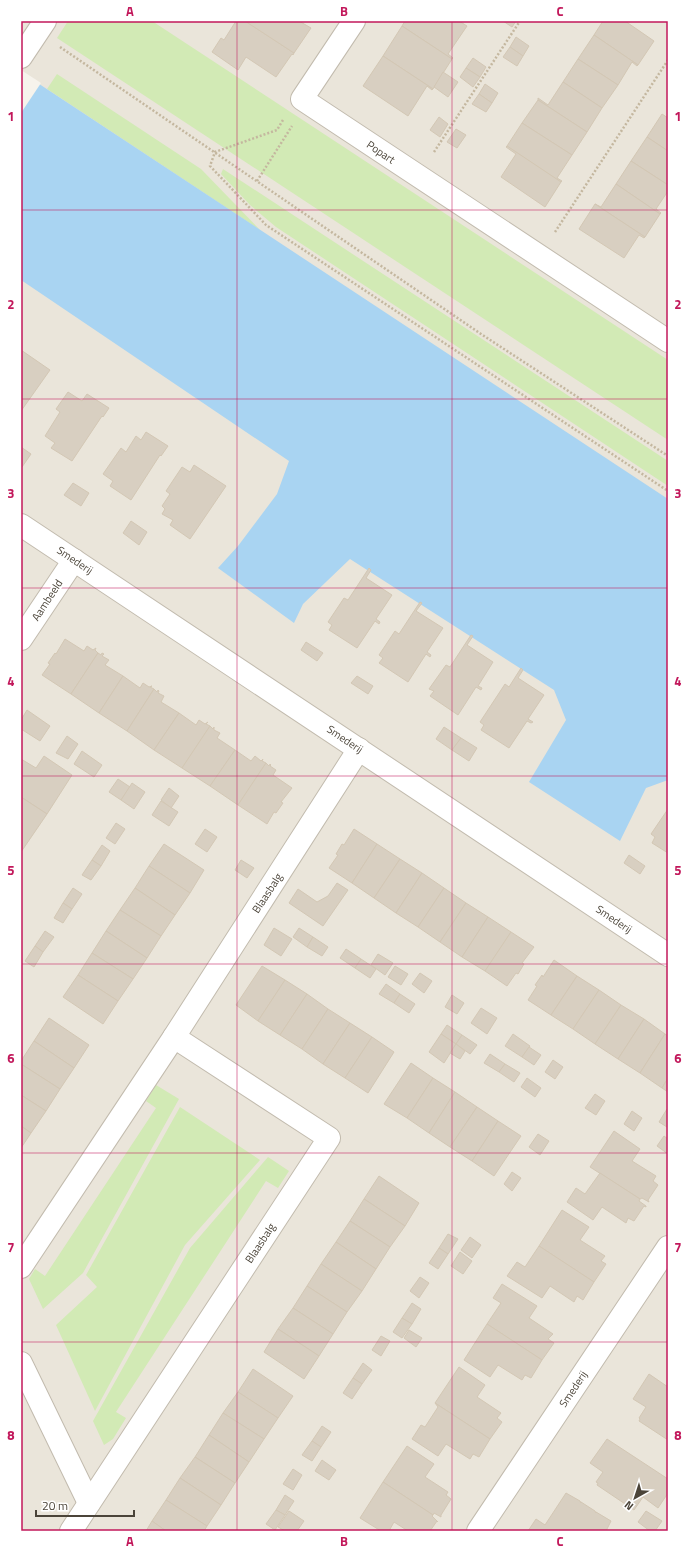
<svg xmlns="http://www.w3.org/2000/svg" width="689" height="1552" font-family="'Titillium Web',sans-serif">
	<rect width="100%" height="100%" fill="#f6f3ec"/>
	<rect fill="#eae5da" x="21" y="21" width="647" height="1510"/>
	<g fill="#d2eab5">
		<path d="M68 21H152L668 360V440L57 38Z"/>
		<path d="M57 74 201 169 260 230 47 89Z"/>
		<path d="M223 169 668 461V486L276 227 250 205 221 174Z"/>
		<path d="M156 1085 179 1099 83 1273 43 1309 29 1279 35 1269 45 1276 156 1108 146 1101Z"/>
		<path d="M180 1107 260 1160 185 1245 95 1411 56 1325 97 1287 86 1275Z"/>
		<path d="M268 1157 289 1171 278 1188 266 1181 116 1412 126 1418 113 1439 104 1445 93 1421 190 1248Z"/>
	</g>
	<path fill="#a9d4f2" d="M21 72 668 499V780L646 788 620 841 529 782 566 720 554 690 350 559 303 604 294 623 218 568 238 546 277 494 289 461 21 280Z"/>
	<path fill="#f6f3ec" d="M21 70 41 83 21 113Z"/>
	<g fill="#d8cfc1" stroke="#d3c7b4">
		<path d="M236 21H245L294 53 293 55 292 54 276 77 246 57 238 70 212 52 221 38 224 40Z"/>
		<path d="M245 21H299L311 28 294 53Z"/>
		<path d="M405 21H459L467 26 448 54 453 58 452 59 402 26Z"/>
		<path d="M503 21H516L512 27Z"/>
		<path d="M603 21H625L654 41 638 65 594 35Z"/>
		<path d="M402 26 452 59 433 89 383 56Z"/>
		<path d="M594 35 638 65 637 66 632 62 618 85 578 59Z"/>
		<path d="M516 37 529 46 523 56 510 47Z"/>
		<path d="M510 47 523 56 517 66 503 57Z"/>
		<path d="M383 56 433 89 432 90 427 86 408 116 363 86Z"/>
		<path d="M473 58 486 67 480 77 466 68Z"/>
		<path d="M578 59 618 85 602 108 563 82Z"/>
		<path d="M466 68 480 77 473 87 460 77Z"/>
		<path d="M443 72 458 82 448 97 434 87Z"/>
		<path d="M563 82 602 108 587 132 538 100V98L548 105Z"/>
		<path d="M485 84 498 93 492 103 479 94Z"/>
		<path d="M479 94 492 103 486 112 472 104Z"/>
		<path d="M538 100 587 132 572 155 522 123Z"/>
		<path d="M662 114 668 118V151L647 137Z"/>
		<path d="M439 117 448 124 440 137 430 130Z"/>
		<path d="M522 123 572 155 557 178 562 181 561 182 507 146Z"/>
		<path d="M456 129 466 135 457 148 447 142Z"/>
		<path d="M647 137 668 151V185L631 161Z"/>
		<path d="M507 146 561 182 545 207 501 177 516 154 506 147Z"/>
		<path d="M631 161 668 185V191L656 209 661 213 660 214 616 184Z"/>
		<path d="M616 184 660 214 645 237 595 204 601 207Z"/>
		<path d="M595 204 645 237 644 238 639 235 624 258 579 229Z"/>
		<path d="M21 350 50 370 21 411Z"/>
		<path d="M68 392 82 401 87 394 109 408 103 417 102 416 72 461 51 448 55 443 45 436 60 412 56 409Z"/>
		<path d="M146 432 168 446 161 456 160 455 131 500 110 486 113 481 103 474 121 448 126 452 136 436 141 440Z"/>
		<path d="M21 447 31 454 22 467H21Z"/>
		<path d="M194 465 226 486 190 539 170 525 173 520 162 514 165 509 162 506 170 494 166 491 182 467 190 472Z"/>
		<path d="M73 483 89 493 81 506 64 495Z"/>
		<path d="M131 521 147 532 139 545 123 533Z"/>
		<path d="M369 568 371 570 366 578 392 595 376 619 380 622 379 624 375 621 357 648 329 630 332 625 328 622 344 598 348 600Z"/>
		<path d="M420 602 422 603 416 611 443 628 427 652 431 655 430 657 426 654 408 682 379 663 383 658 379 655 395 631 399 634Z"/>
		<path d="M471 635 473 636 467 645 493 662 478 686 482 688 481 690 476 687 458 715 430 696 434 691 429 689 446 665 450 667Z"/>
		<path d="M65 639 84 651 87 646 93 650 96 648 95 650 98 653 71 694 42 675 50 664 48 663 55 653 56 654Z"/>
		<path d="M306 642 323 653 317 661 301 650Z"/>
		<path d="M98 653 101 655 102 653 104 654 102 656 109 660 105 665 123 676 99 713 71 694Z"/>
		<path d="M521 668 523 670 518 678 544 695 528 719 533 722 531 723 527 721 509 748 481 730 484 725 480 722 505 684 509 687Z"/>
		<path d="M123 676 140 688 143 683 149 687 152 686 150 687 154 689 127 731 99 713Z"/>
		<path d="M357 676 373 686 368 694 351 683Z"/>
		<path d="M154 689 157 692 158 690 159 691 158 693 164 696 161 702 179 713 154 750 127 731Z"/>
		<path d="M27 710 50 726 40 741 21 729V720Z"/>
		<path d="M179 713 196 725 199 720 205 724 208 722 206 724 210 726 182 768 154 750Z"/>
		<path d="M210 726 213 729 214 727V730L220 733 217 738 235 750 210 786 182 768Z"/>
		<path d="M444 727 461 738 452 750 436 739Z"/>
		<path d="M67 736 78 744 68 759 56 753Z"/>
		<path d="M461 738 477 748 469 761 452 750Z"/>
		<path d="M235 750 251 761 255 756 261 761 263 759 262 761 266 763 238 805 210 786Z"/>
		<path d="M82 751 102 765 94 777 74 764Z"/>
		<path d="M44 756 72 775 47 814 21 797V759L36 768Z"/>
		<path d="M266 763 269 766 270 764 271 765 270 766 276 770 273 775 292 788 281 802 283 803 276 813 274 812 267 824 238 805Z"/>
		<path d="M118 779 130 787 121 800 109 792Z"/>
		<path d="M132 783 145 792 134 809 121 800Z"/>
		<path d="M169 788 179 796 171 808 161 800Z"/>
		<path d="M21 797 47 814 21 852Z"/>
		<path d="M161 801 178 812 169 826 152 815Z"/>
		<path d="M668 809V853L652 843 655 837 651 834Z"/>
		<path d="M116 823 125 829 115 844 106 838Z"/>
		<path d="M205 829 217 837 207 852 195 844Z"/>
		<path d="M354 829 377 844 352 883 329 868 338 855 336 854 342 844 344 845Z"/>
		<path d="M164 844 204 870 190 893 149 866Z"/>
		<path d="M377 844 400 859 374 898 352 883Z"/>
		<path d="M102 845 110 851 101 866 92 860Z"/>
		<path d="M629 855 645 866 640 874 624 863Z"/>
		<path d="M400 859 422 873 396 913 374 898Z"/>
		<path d="M92 860 101 866 91 880 82 875Z"/>
		<path d="M241 860 254 868 247 878 235 870Z"/>
		<path d="M149 866 190 893 175 915 135 888Z"/>
		<path d="M422 873 444 888 418 927 396 913Z"/>
		<path d="M337 883 348 890 323 926 289 903 298 889 317 902 328 896Z"/>
		<path d="M73 888 82 894 72 909 63 903Z"/>
		<path d="M135 888 175 915 161 936 120 910Z"/>
		<path d="M444 888 466 903 440 942 418 927Z"/>
		<path d="M63 903 72 909 63 923 54 918Z"/>
		<path d="M466 903 488 917 462 957 440 942Z"/>
		<path d="M120 910 161 936 147 958 106 931Z"/>
		<path d="M488 917 511 932 485 971 462 957Z"/>
		<path d="M274 928 292 939 281 956 264 945Z"/>
		<path d="M299 928 313 937 307 947 293 937Z"/>
		<path d="M45 931 54 937 43 952 35 946Z"/>
		<path d="M106 931 147 958 133 979 92 953Z"/>
		<path d="M511 932 534 947 522 963 524 964 518 974 516 973 507 986 485 971Z"/>
		<path d="M313 937 328 947 322 956 307 947Z"/>
		<path d="M35 946 43 952 34 967 25 961Z"/>
		<path d="M346 949 361 959 355 968 340 958Z"/>
		<path d="M92 953 133 979 118 1001 78 975Z"/>
		<path d="M378 954 393 963 385 975 371 965Z"/>
		<path d="M361 959 376 969 370 978 355 968Z"/>
		<path d="M554 960 577 976 551 1015 528 1000 537 986 535 985 542 975 543 977Z"/>
		<path d="M262 966 285 980 258 1021 236 1005Z"/>
		<path d="M395 966 408 974 401 985 388 977Z"/>
		<path d="M420 973 432 981 424 993 412 984Z"/>
		<path d="M78 975 118 1001 103 1024 63 997Z"/>
		<path d="M577 976 599 990 573 1029 551 1015Z"/>
		<path d="M285 980 307 994 280 1035 258 1021Z"/>
		<path d="M386 984 400 994 394 1003 379 994Z"/>
		<path d="M599 990 621 1005 595 1044 573 1029Z"/>
		<path d="M307 994 328 1009 302 1049 280 1035Z"/>
		<path d="M400 994 415 1004 409 1013 394 1003Z"/>
		<path d="M452 995 464 1003 457 1014 445 1007Z"/>
		<path d="M621 1005 644 1019 618 1059 595 1044Z"/>
		<path d="M481 1008 497 1018 487 1034 471 1023Z"/>
		<path d="M328 1009 350 1023 323 1064 302 1049Z"/>
		<path d="M49 1018 89 1045 74 1068 34 1041Z"/>
		<path d="M644 1019 665 1034 640 1073 618 1059Z"/>
		<path d="M350 1023 372 1037 345 1078 323 1064Z"/>
		<path d="M447 1025 462 1035 456 1044 441 1034Z"/>
		<path d="M441 1034 456 1044 444 1063 429 1052Z"/>
		<path d="M513 1034 530 1046 522 1057 505 1046Z"/>
		<path d="M665 1034 668 1036V1078L662 1088 640 1073Z"/>
		<path d="M462 1035 477 1045 470 1054 456 1044Z"/>
		<path d="M372 1037 394 1052 368 1093 345 1078Z"/>
		<path d="M34 1041 74 1068 60 1089 21 1064V1061Z"/>
		<path d="M456 1044 465 1051 460 1059 450 1053Z"/>
		<path d="M529 1047 541 1055 534 1065 522 1057Z"/>
		<path d="M490 1054 505 1064 499 1072 484 1063Z"/>
		<path d="M553 1060 563 1067 555 1079 545 1072Z"/>
		<path d="M411 1063 433 1078 407 1118 384 1104Z"/>
		<path d="M21 1064 60 1089 46 1111 21 1095Z"/>
		<path d="M505 1064 520 1073 514 1082 499 1072Z"/>
		<path d="M433 1078 455 1092 429 1133 407 1118Z"/>
		<path d="M527 1078 541 1088 535 1097 521 1087Z"/>
		<path d="M668 1078V1092L662 1088Z"/>
		<path d="M455 1092 477 1107 450 1147 429 1133Z"/>
		<path d="M595 1094 605 1101 596 1115 585 1108Z"/>
		<path d="M21 1095 46 1111 31 1133 21 1126Z"/>
		<path d="M477 1107 498 1121 472 1161 450 1147Z"/>
		<path d="M667 1109 668 1126 667 1127 659 1122Z"/>
		<path d="M632 1111 642 1118 634 1131 624 1124Z"/>
		<path d="M498 1121 521 1136 494 1176 472 1161Z"/>
		<path d="M21 1126 31 1133 21 1148Z"/>
		<path d="M614 1131 640 1149 632 1161 656 1176 653 1181 658 1185 648 1200 649 1202 642 1198 640 1199 590 1167Z"/>
		<path d="M538 1134 549 1141 540 1155 529 1147Z"/>
		<path d="M664 1136 668 1139V1154L657 1146Z"/>
		<path d="M512 1172 521 1178 512 1191 504 1184Z"/>
		<path d="M600 1173 640 1199 639 1201 646 1206V1207L644 1206 634 1221 628 1218 626 1223 602 1207 593 1220 567 1202 576 1188 585 1194Z"/>
		<path d="M379 1176 419 1203 405 1226 364 1199Z"/>
		<path d="M364 1199 405 1226 390 1247 350 1221Z"/>
		<path d="M562 1210 589 1227 580 1240 605 1256 601 1261 606 1264 594 1282 539 1246Z"/>
		<path d="M350 1221 390 1247 376 1269 336 1242Z"/>
		<path d="M448 1234 458 1239 448 1254 439 1248Z"/>
		<path d="M470 1237 481 1245 472 1258 461 1250Z"/>
		<path d="M336 1242 376 1269 362 1291 321 1264Z"/>
		<path d="M539 1246 594 1282 583 1300 577 1296 574 1302 550 1286 542 1298 507 1276 517 1262 525 1267Z"/>
		<path d="M439 1248 448 1254 438 1269 429 1263Z"/>
		<path d="M460 1252 472 1261 463 1274 451 1266Z"/>
		<path d="M321 1264 362 1291 347 1312 307 1286Z"/>
		<path d="M420 1277 429 1283 419 1298 410 1291Z"/>
		<path d="M502 1284 537 1306 529 1318 553 1334 548 1339 554 1343 542 1360 487 1324 501 1303 493 1298Z"/>
		<path d="M307 1286 347 1312 333 1334 293 1308Z"/>
		<path d="M412 1303 421 1309 412 1324 402 1318Z"/>
		<path d="M293 1308 333 1334 319 1356 278 1329Z"/>
		<path d="M402 1318 412 1324 402 1338 393 1332Z"/>
		<path d="M487 1324 542 1360 531 1378 525 1375 522 1380 498 1365 490 1377 464 1360Z"/>
		<path d="M278 1329 319 1356 304 1379 264 1352Z"/>
		<path d="M409 1330 422 1338 416 1347 404 1338Z"/>
		<path d="M381 1336 390 1341 381 1356 372 1350Z"/>
		<path d="M363 1363 372 1370 362 1384 353 1378Z"/>
		<path d="M459 1367 485 1385 477 1397 501 1413 497 1418 502 1422 490 1439 435 1403Z"/>
		<path d="M253 1369 293 1396 278 1418 238 1392Z"/>
		<path d="M649 1374 668 1387V1440L639 1421 640 1419 639 1418 646 1407 633 1399Z"/>
		<path d="M353 1378 362 1384 352 1399 343 1393Z"/>
		<path d="M238 1392 278 1418 264 1439 223 1413Z"/>
		<path d="M435 1403 490 1439 479 1457 473 1454 470 1459 446 1444 438 1456 412 1439 421 1425 425 1427 438 1407Z"/>
		<path d="M223 1413 264 1439 249 1462 209 1435Z"/>
		<path d="M322 1426 331 1432 321 1447 312 1441Z"/>
		<path d="M209 1435 249 1462 235 1483 195 1457Z"/>
		<path d="M607 1439 668 1479V1493L658 1508 643 1497 634 1510 597 1485 598 1483 596 1482 603 1472 590 1463Z"/>
		<path d="M312 1441 321 1447 312 1461 302 1455Z"/>
		<path d="M407 1446 434 1464 425 1477 448 1492 446 1495 451 1499 441 1515V1517L434 1513 433 1515 383 1482Z"/>
		<path d="M195 1457 235 1483 221 1505 180 1478Z"/>
		<path d="M322 1460 336 1470 329 1480 315 1471Z"/>
		<path d="M293 1469 302 1475 293 1490 283 1484Z"/>
		<path d="M180 1478 221 1505 207 1526 166 1500Z"/>
		<path d="M383 1482 433 1515 432 1516 438 1522 437 1521 430 1531H408L394 1522 389 1531H381L360 1518Z"/>
		<path d="M566 1493 580 1501 581 1503V1502L595 1511 596 1513V1512L611 1521 606 1531H528L536 1519 545 1525Z"/>
		<path d="M285 1495 294 1501 285 1515 276 1510Z"/>
		<path d="M166 1500 207 1526 204 1531H166L152 1521Z"/>
		<path d="M276 1510 285 1515 275 1530 266 1524Z"/>
		<path d="M289 1511 304 1521 297 1531H285L278 1527Z"/>
		<path d="M646 1511 662 1521 655 1531H650L638 1522Z"/>
		<path d="M152 1521 166 1531H146Z"/>
	</g>
	<g fill="none" stroke-linecap="round" stroke-linejoin="round">
		<g stroke="#c2bbae" stroke-width="24">
			<g id="minor">
				<path d="M354 21 302 99 668 341"/>
				<path d="M21 57 45 21"/>
				<path d="M21 525 668 955"/>
				<path d="M21 639 74 560"/>
				<path d="M174 1037 359 749"/>
				<path d="M21 1267 174 1037 329 1138 71 1531"/>
				<path d="M21 1363 89 1503"/>
				<path d="M478 1531 668 1247"/>
			</g>
		</g>
		<g stroke="#c4b79f" stroke-width="2.5" stroke-dasharray="2 2" stroke-linecap="butt">
			<path d="M60 47 481 334 668 456"/>
			<path d="M283 120 277 130 215 152 210 166 266 225 668 491"/>
			<path d="M434 152 520 21"/>
			<path d="M257 181 292 126"/>
			<path d="M555 232 668 60"/>
		</g>
		<use href="#minor" stroke="#fff" stroke-width="22"/>
	</g>
	<path fill="none" stroke="#c2185b" stroke-width="1" stroke-opacity="0.55" d="M237 21V1531M452 21V1531M21 210H668M21 399H668M21 588H668M21 776H668M21 964H668M21 1153H668M21 1342H668"/>
	<g text-anchor="middle" dominant-baseline="central" stroke-width="4" stroke-linejoin="round" paint-order="stroke">
		<g font-size="11" fill="#4b4439" stroke="#fff">
			<text transform="translate(381 152) rotate(34)">Popart</text>
			<text transform="translate(75 560) rotate(34)">Smederij</text>
			<text transform="translate(47 600) rotate(-57)">Aambeeld</text>
			<text transform="translate(345 739) rotate(34)">Smederij</text>
			<text transform="translate(267 893) rotate(-57)">Blaasbalg</text>
			<text transform="translate(614 919) rotate(34)">Smederij</text>
			<text transform="translate(260 1243) rotate(-57)">Blaasbalg</text>
			<text transform="translate(573 1389) rotate(-56)">Smederij</text>
		</g>
	</g>
	<rect width="689" height="1552" fill="none" stroke="#ffffff" stroke-width="44"/>
	<g transform="translate(635 1498) rotate(219)" stroke="#ffffff" stroke-width="3" paint-order="stroke">
	<path d="M0-3L7 15L0 10L-7 15Z" fill="#4b4439"/>
	<text y="-6" font-size="11" font-weight="bold" text-anchor="middle" fill="#4b4439">N</text>
	</g>
	<path d="M36 1510v6h98v-6" fill="none" stroke="#4b4439" stroke-width="2"/>
	<text x="42" y="1510" font-size="12" fill="#4b4439" stroke="#ffffff" stroke-width="3" paint-order="stroke">20 m</text>
	<rect x="22" y="22" width="645" height="1508" fill="none" stroke="#c2185b" stroke-width="1.5"/>
	<g font-size="13" text-anchor="middle" font-weight="bold" fill="#c2185b">
		<text x="130" y="16">A</text>
		<text x="344" y="16">B</text>
		<text x="560" y="16">C</text>
		<text x="11" y="121">1</text>
		<text x="678" y="121">1</text>
		<text x="11" y="309">2</text>
		<text x="678" y="309">2</text>
		<text x="11" y="498">3</text>
		<text x="678" y="498">3</text>
		<text x="11" y="686">4</text>
		<text x="678" y="686">4</text>
		<text x="11" y="875">5</text>
		<text x="678" y="875">5</text>
		<text x="11" y="1063">6</text>
		<text x="678" y="1063">6</text>
		<text x="11" y="1252">7</text>
		<text x="678" y="1252">7</text>
		<text x="11" y="1440">8</text>
		<text x="678" y="1440">8</text>
		<text x="130" y="1546">A</text>
		<text x="344" y="1546">B</text>
		<text x="560" y="1546">C</text>
	</g>
</svg>
